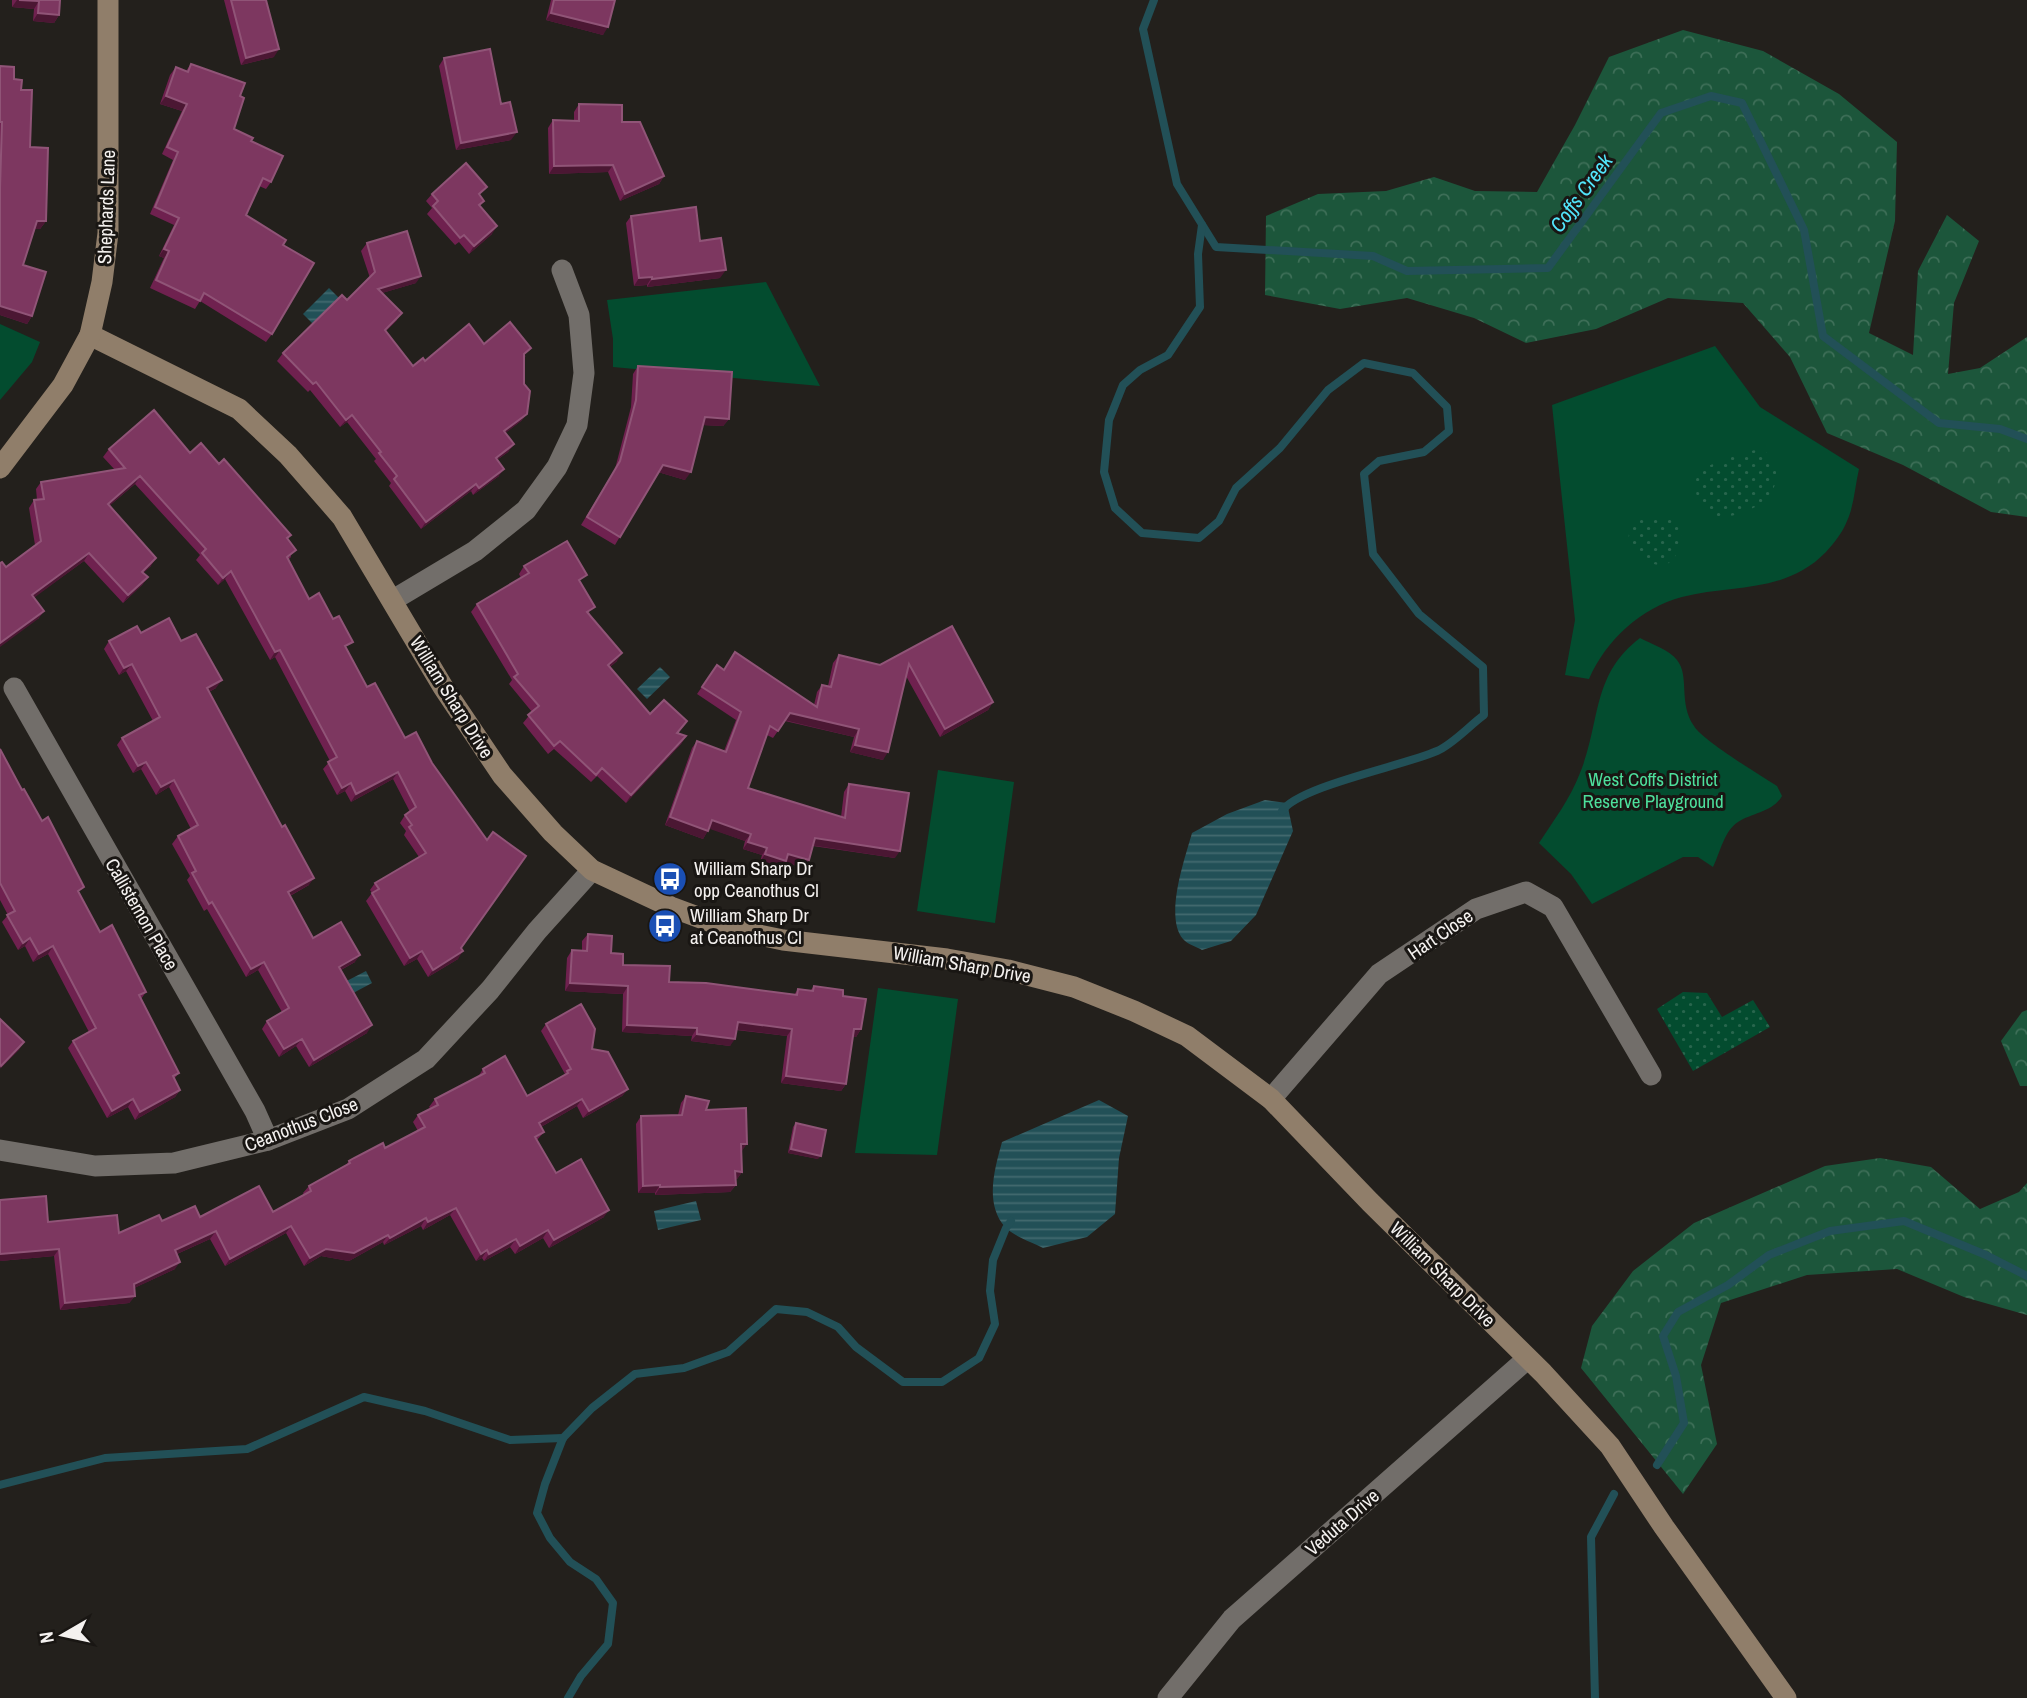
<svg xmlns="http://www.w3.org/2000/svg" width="2027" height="1698" font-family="'Archivo Narrow',sans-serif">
	<defs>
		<pattern id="forest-crowns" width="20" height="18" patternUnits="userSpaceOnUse" patternTransform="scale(1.75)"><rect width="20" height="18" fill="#1c563b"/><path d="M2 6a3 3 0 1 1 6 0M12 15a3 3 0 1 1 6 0" fill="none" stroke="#3e6f58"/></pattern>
		<pattern id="garden-dots" width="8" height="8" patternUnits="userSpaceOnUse" patternTransform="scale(1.75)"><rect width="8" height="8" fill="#034c2f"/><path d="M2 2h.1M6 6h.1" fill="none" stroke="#28664d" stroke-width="1.8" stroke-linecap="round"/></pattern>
		<pattern id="water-rules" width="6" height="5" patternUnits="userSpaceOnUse" patternTransform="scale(1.75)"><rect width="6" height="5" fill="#225057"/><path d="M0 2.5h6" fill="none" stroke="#436a6f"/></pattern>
	</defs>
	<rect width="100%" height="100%" fill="#23201c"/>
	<g fill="#034c2f">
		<path d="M766 282 820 386 613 367V339L607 300Z"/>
		<path d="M0 324 40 342 32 362 0 400Z"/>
		<path d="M1715 346 1760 407 1859 469C1855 486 1854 506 1847 521 1843 532 1834 543 1826 552 1785 594 1733 584 1682 597 1641 608 1606 640 1589 679L1565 675 1575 620 1552 405Z"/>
		<path d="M1640 638C1651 644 1670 650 1677 660 1690 676 1678 703 1694 726 1702 740 1760 775 1777 786L1782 796C1773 812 1752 813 1738 822 1724 831 1720 853 1713 867L1698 857H1683L1592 904 1571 874 1539 843C1554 820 1570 799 1580 773 1601 722 1591 675 1640 638Z"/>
		<path d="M938 770 1014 782 995 923 917 911Z"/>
		<path d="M878 988 958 999 937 1155 855 1153Z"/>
	</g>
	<g fill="url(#forest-crowns)">
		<path d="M1683 30 1763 51 1839 94 1897 142 1895 221 1869 333 1913 355 1918 271 1947 215 1979 241 1954 303 1948 374 1980 368 2027 337V517L1991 512 1903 465 1827 433 1790 357 1743 303 1668 298 1596 329 1526 343 1474 318 1407 298 1340 309 1265 295 1266 216 1318 194 1386 191 1434 177 1475 191 1537 192 1575 125 1609 57Z"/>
		<path d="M2027 1010V1086H2020L2001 1041 2022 1012Z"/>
		<path d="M1880 1158 1931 1167 1980 1209 2019 1192 2027 1183V1315L1964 1297 1897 1269 1807 1275 1721 1303 1701 1365 1717 1444 1683 1494 1581 1368 1592 1326 1633 1271 1694 1223 1825 1166Z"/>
	</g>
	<g fill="url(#garden-dots)">
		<path d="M1756 450C1760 451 1764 451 1767 453 1780 462 1778 487 1768 498 1762 504 1752 509 1744 512 1708 526 1691 510 1697 473 1716 461 1734 453 1756 450Z"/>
		<path d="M1653 516 1668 517 1681 527C1683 546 1680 554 1665 566 1626 563 1613 523 1653 516Z"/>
		<path d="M1683 992 1707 993 1722 1017 1753 1000 1770 1027 1693 1071 1657 1009Z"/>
	</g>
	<g fill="url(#water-rules)">
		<path d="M329 288 339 298 313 324 303 314Z"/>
		<path d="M660 667 670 677 647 699 637 689Z"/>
		<path d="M1265 800 1287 803 1293 831 1256 915 1231 941 1202 950C1197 947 1187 944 1183 939 1164 917 1185 858 1192 833L1227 814Z"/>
		<path d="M366 971 372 983 340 1000 333 988Z"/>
		<path d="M1099 1100 1128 1116 1119 1158 1115 1214 1087 1237 1043 1248C1032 1242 1013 1236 1005 1227 984 1203 995 1168 1002 1142Z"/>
		<path d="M696 1201 701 1220 658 1230 654 1211Z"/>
	</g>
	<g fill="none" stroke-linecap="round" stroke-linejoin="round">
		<g stroke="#225057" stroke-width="8">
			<path d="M1154 0 1143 29 1177 184 1216 247 1373 256 1407 271 1548 268 1661 113 1711 96 1742 103 1804 230 1823 336 1939 423 2000 429 2027 439"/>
			<path d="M1202 225 1198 254 1200 307 1168 355 1140 370 1123 385 1109 420 1104 472 1115 508 1142 533 1199 538 1219 521 1236 488 1280 448 1328 390 1364 363 1413 373 1447 407 1449 431 1424 452 1379 461 1364 474 1373 554 1419 614 1483 667 1484 715C1469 726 1453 744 1437 751 1403 766 1299 786 1282 811"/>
			<path d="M1657 1465 1684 1423 1676 1376 1663 1336 1678 1312 1728 1285 1769 1255 1830 1231 1904 1221 1986 1255 2027 1276"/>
			<path d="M0 1485 105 1458 247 1449 364 1397 425 1411 510 1440 563 1438"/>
			<path d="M568 1698 581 1676 608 1644 613 1603 596 1579 570 1562 550 1538 537 1513 545 1484 563 1438 592 1408 635 1374 684 1368 728 1352 776 1309 807 1312 838 1327 856 1347 903 1382H942L979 1358 995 1324 990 1291 993 1260 1006 1228 1011 1221"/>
			<path d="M1595 1698 1591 1537 1614 1494"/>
		</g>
		<g stroke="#726e6a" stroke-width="21">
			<path d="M393 600 475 551 526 510 557 467 577 425 584 373 579 315 562 270"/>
			<path d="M14 688 255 1111 268 1140"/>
			<path d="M1271 1099 1379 974 1476 909 1526 892 1553 907 1651 1075"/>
			<path d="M0 1150 95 1166 174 1163 268 1140 348 1109 426 1059 490 990 537 931 592 870"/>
			<path d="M1168 1698 1232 1619 1527 1359"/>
		</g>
		<g stroke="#907e6a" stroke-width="21">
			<path d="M90 335 239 409 288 455 342 517 443 687 502 775 553 833 592 870 671 907 730 929 783 940 947 959 1008 970 1074 987 1134 1011 1187 1036 1271 1099 1370 1202 1543 1373 1610 1446 1664 1527 1786 1698"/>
			<path d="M0 468 63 385 90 335 102 282 108 233V0"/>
		</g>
	</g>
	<g fill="#6f214f">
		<path d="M12 0H60L59 15 54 23 33 21 34 9 12 7Z"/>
		<path d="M224 0H266L274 57 241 65Z"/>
		<path d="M551 0H615L603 35 546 20Z"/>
		<path d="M444 58 501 104 511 140 456 150 439 66Z"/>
		<path d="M191 64 240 96 234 129 251 141 271 182 266 189 259 186 246 215 283 245 272 334 266 342 200 301 195 309 150 288 164 258 159 256 174 225 150 214 173 160 162 154 182 111 160 104 170 75 176 67 186 71Z"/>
		<path d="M0 66 14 79 21 90 30 147 46 221 40 229H35L23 265 32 316 27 324 0 315Z"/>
		<path d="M579 104 622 122 664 176 659 184 620 201 608 172 549 174 548 128 553 120 574 121V112Z"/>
		<path d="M432 194 481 195 480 196 484 201 480 206 492 234 469 254 459 242 455 245 427 214 432 208 426 201Z"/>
		<path d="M631 216 720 278 647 287V285L634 286 626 223Z"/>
		<path d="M367 243 416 283 382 293 397 320 386 331 413 366 425 361 484 344 526 356 524 357V384L527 414 521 421 505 433 514 444 508 452 497 460 499 476 473 495 471 491 421 529 389 486 391 483 374 461 376 459 347 422 340 427 310 390 308 392 277 361 283 353 347 300 370 278 361 251Z"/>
		<path d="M638 366 729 419 723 426 703 425 685 480 658 472 615 545 581 525 615 469 631 407 633 374Z"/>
		<path d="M109 449 190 453 219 464 291 535 288 539 291 557 288 560 309 599 347 649 367 687 405 738 461 948 458 959 428 977 417 959 404 966 366 901 372 893 370 890 375 883 419 857 404 835 406 831 400 823 405 815 410 812 393 779 351 802 345 791 337 795 323 769 330 761 275 657 270 660 225 579 218 585 196 560 200 555 135 484 109 506 151 566 143 573 148 577 142 585 123 603 84 561 34 597 44 611 38 619 6 567 35 545 29 508 34 500H37L36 489 41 482 115 470 103 457Z"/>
		<path d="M524 566 581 583 590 615 617 661 610 667 650 714 687 721 678 733 686 736 681 744 626 803 597 776 591 782 554 749 548 754 523 723 532 712 509 684 512 680 471 612 477 604 521 578 519 574Z"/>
		<path d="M952 626 993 702 988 710 940 737 906 676 883 760 850 752 854 737 785 721 773 738 767 735 748 788 841 817 844 792 849 784 895 858 813 846 809 860 803 868 785 862 781 869 760 862 762 855 743 849 745 841 709 828 703 839 665 825 692 748 697 741 724 751 736 720 697 694 717 665 723 669 814 705 817 692 822 685 828 686 833 663 839 655 880 665Z"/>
		<path d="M141 633 181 641 216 688 209 692 309 885 290 896 313 938 355 962 341 970 367 1033 309 1067 296 1046 279 1057 262 1029 267 1021 282 1012 258 970 246 977 207 909 204 911 187 880 190 876 172 844 178 836 191 829 169 787 156 795 141 769 133 773 117 745 122 738 153 721 126 671 119 675 104 649 109 641Z"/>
		<path d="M0 749 100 932 146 992 141 999 179 1073 174 1079 180 1090 175 1097 135 1120 128 1107 107 1118 68 1048 73 1041 89 1032 48 954 33 962 25 946 18 950 2 922 8 915 0 900Z"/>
		<path d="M588 934 611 953 623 965 669 982 794 995 798 989 810 991 814 986 843 996 861 1029 856 1037 853 1036 846 1084 841 1091 781 1083 787 1036 736 1030 730 1046 691 1041 692 1036 622 1032 623 994 565 991 567 958 572 950 582 951V941Z"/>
		<path d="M546 1024 592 1049 628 1089 622 1096 583 1118 577 1106 541 1127 544 1132 537 1140 556 1173 604 1217 549 1248 543 1238 515 1254 510 1247 484 1261 482 1258 476 1261 450 1215 423 1230 421 1226 384 1245 383 1242 349 1261 321 1256 304 1266 286 1233 225 1266 210 1239 177 1254 175 1269 134 1288 135 1296 129 1303 60 1310 54 1256 0 1261V1200L48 1222 119 1233 162 1221 200 1217 273 1212 304 1195 303 1193 309 1186 346 1165 349 1161 385 1148 418 1131 413 1122 418 1115 431 1109 429 1107 435 1099 478 1077 483 1069 527 1096 563 1076 565 1074 541 1031Z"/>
		<path d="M686 1096 706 1110 741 1151 742 1172 737 1179H735L736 1185 730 1192 655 1195V1193H638L636 1124 641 1116 678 1115 681 1103Z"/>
		<path d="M796 1123 818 1159 788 1153 793 1127Z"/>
	</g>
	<g fill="#4b1733">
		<path d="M17 0 39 1 34 9 12 7Z"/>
		<path d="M38 13 59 15 54 23 33 21Z"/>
		<path d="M551 13 608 27 603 35 546 20Z"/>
		<path d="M279 49 274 57 241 65 246 58Z"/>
		<path d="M166 96 187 104 182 111 160 104Z"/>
		<path d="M517 132 511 140 456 150 461 143Z"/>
		<path d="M613 165 608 172 549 174 554 166Z"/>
		<path d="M664 176 659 184 620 201 625 194Z"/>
		<path d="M37 221H46L40 229H32Z"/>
		<path d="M497 226 492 234 469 254 474 246Z"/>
		<path d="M164 249 169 251 164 258 159 256Z"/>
		<path d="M726 270 720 278 647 287 652 279Z"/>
		<path d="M421 276 416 283 372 296 378 289Z"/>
		<path d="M652 277 647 285 634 286 639 278Z"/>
		<path d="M0 306 32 316 27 324 0 315Z"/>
		<path d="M402 313 397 320 380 337 385 330Z"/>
		<path d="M527 414 521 421 498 439 504 431Z"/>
		<path d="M352 415 347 422 340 427 346 420Z"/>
		<path d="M705 417 729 419 723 426 700 425Z"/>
		<path d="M514 444 508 452 490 465 496 458Z"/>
		<path d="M663 465 691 472 685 480 658 472Z"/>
		<path d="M504 469 499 476 473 495 479 488Z"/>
		<path d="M140 476 135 484 102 512 108 504Z"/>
		<path d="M476 484 471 491 421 529 426 522Z"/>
		<path d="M89 553 84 561 27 603 32 595Z"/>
		<path d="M156 558 151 566 137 579 142 572Z"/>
		<path d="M231 571 225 579 218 585 223 578Z"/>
		<path d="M148 577 142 585 123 603 128 595Z"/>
		<path d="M44 611 38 619 0 647V643Z"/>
		<path d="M280 650 275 657 270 660 275 652Z"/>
		<path d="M622 653 617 661 603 673 608 665Z"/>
		<path d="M132 664 126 671 119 675 124 668Z"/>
		<path d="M222 680 216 688 201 696 207 688Z"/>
		<path d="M993 702 988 710 940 737 945 729Z"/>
		<path d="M790 713 859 729 854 737 784 720Z"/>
		<path d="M686 736 681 744 626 803 631 795Z"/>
		<path d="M855 745 888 752 883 760 850 752Z"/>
		<path d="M146 762 141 769 133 773 138 766Z"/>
		<path d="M398 772 393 779 351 802 356 794Z"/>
		<path d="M174 780 169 787 156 795 161 787Z"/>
		<path d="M351 783 345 791 337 795 342 788Z"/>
		<path d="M670 817 708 831 703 839 665 825Z"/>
		<path d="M712 820 751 834 745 841 707 828Z"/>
		<path d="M815 838 900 851 895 858 810 845Z"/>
		<path d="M748 842 767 848 762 855 743 849Z"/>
		<path d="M765 854H788L809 860 803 868 785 862 781 869 760 862Z"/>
		<path d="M314 878 309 885 282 900 288 892Z"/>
		<path d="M30 938 25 946 18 950 23 943Z"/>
		<path d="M53 946 48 954 33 962 39 954Z"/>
		<path d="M422 951 417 959 404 966 410 958Z"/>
		<path d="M463 951 458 959 428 977 433 970Z"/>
		<path d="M360 955 355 962 333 974 339 967Z"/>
		<path d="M264 962 258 970 246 977 251 969Z"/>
		<path d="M570 983 628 986 623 994 565 991Z"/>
		<path d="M738 1022 792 1029 787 1036 732 1029Z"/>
		<path d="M372 1025 367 1033 309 1067 314 1060Z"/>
		<path d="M627 1025 697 1028 692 1036 622 1032Z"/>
		<path d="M854 1029H861L856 1037 849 1036Z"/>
		<path d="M697 1034 735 1039 730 1046 691 1041Z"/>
		<path d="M302 1039 296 1046 279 1057 284 1049Z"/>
		<path d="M24 1042 19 1050 0 1069 1 1066Z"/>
		<path d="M786 1076 846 1084 841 1091 781 1083Z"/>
		<path d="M628 1089 622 1096 583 1118 589 1111Z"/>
		<path d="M180 1090 175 1097 135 1120 140 1112Z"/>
		<path d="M133 1099 128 1107 107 1118 112 1111Z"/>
		<path d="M582 1099 577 1106 534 1131 539 1123Z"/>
		<path d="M741 1144H747L742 1151Z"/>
		<path d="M791 1149 821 1156 818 1159 788 1153Z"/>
		<path d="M735 1171 742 1172 737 1179H730Z"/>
		<path d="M660 1185 655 1193H638L643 1186Z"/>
		<path d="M736 1185 730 1192 655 1195 660 1187Z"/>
		<path d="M456 1208 450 1215 423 1230 428 1222Z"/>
		<path d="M609 1210 604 1217 549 1248 554 1240Z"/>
		<path d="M426 1218 421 1226 384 1245 390 1238Z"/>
		<path d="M291 1226 286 1233 225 1266 230 1259Z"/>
		<path d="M548 1230 543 1238 515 1254 520 1246Z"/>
		<path d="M216 1231 210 1239 170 1257 175 1250Z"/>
		<path d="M388 1235 383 1242 349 1261 321 1256 304 1266 310 1258 326 1249Z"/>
		<path d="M516 1239 510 1247 484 1261 489 1254Z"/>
		<path d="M59 1249 54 1256 0 1261V1254Z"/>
		<path d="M487 1250 482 1258 476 1261 481 1254Z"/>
		<path d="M180 1262 175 1269 128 1291 134 1284Z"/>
		<path d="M135 1296 129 1303 60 1310 65 1303Z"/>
	</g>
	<g fill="#7d3760" stroke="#905477" stroke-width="2">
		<path d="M19 0H60L59 15 38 13 39 1Z"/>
		<path d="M231 0H266L279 49 246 58Z"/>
		<path d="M554 0H615L608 27 551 13Z"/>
		<path d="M490 49 501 104 510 102 517 132 461 143 444 58Z"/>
		<path d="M191 64 245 83 240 96 244 98 234 129 253 138 251 141 283 156 271 182 263 178 246 215 286 240 283 245 314 263 272 334 204 293 200 301 156 280 169 251 164 249 179 218 155 207 178 152 167 147 187 104 166 96 176 67 188 72Z"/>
		<path d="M0 66 14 67V79L22 80 21 90H32L30 147 48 148 46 221H37L23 265 46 272 32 316 0 306V188L2 122H0Z"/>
		<path d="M579 104 622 105V122H640L664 176 625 194 613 165 554 166 553 120 579 121Z"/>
		<path d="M466 163 487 187 479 194 484 201 479 205 497 226 474 246 464 235 460 238 433 206 438 201 432 194Z"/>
		<path d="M696 207 700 241 721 238 726 270 652 279V277L639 278 631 216Z"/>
		<path d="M407 231 421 276 378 289 402 313 385 330 413 366 423 358 425 361 469 324 484 344 510 322 531 348 524 354V384L530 391 527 414 504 431 514 444 496 458 504 469 479 488 476 484 426 522 394 479 397 476 379 453 381 452 352 415 346 420 316 382 313 384 283 353 342 295 347 300 375 272 367 243Z"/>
		<path d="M638 366 732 372 729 419 705 417 691 472 663 465 620 537 587 517 620 461 636 400Z"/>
		<path d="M154 410 190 453 201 443 219 464 224 459 291 535 287 538 296 550 287 557 309 599 319 593 333 619 339 616 353 642 345 646 367 687 375 683 405 738 416 732 432 763 487 840 493 832 526 856 461 948 463 951 433 970 422 951 410 958 372 893 379 889 375 883 426 853 409 827 412 825 405 815 416 807 398 772 356 794 351 783 342 788 328 762 337 757 280 650 275 652 231 571 223 578 202 553 206 549 140 476 108 504 156 558 142 572 148 577 128 595 89 553 32 595 44 611 0 643V563L2 562 6 567 41 541 34 500 44 499 41 482 125 468 109 449Z"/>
		<path d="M567 541 587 575 579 580 595 607 587 612 622 653 608 665 650 714 664 700 687 721 677 733 686 736 631 795 602 768 596 775 560 741 554 746 528 715 539 706 514 677 518 674 477 604 529 573 524 566Z"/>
		<path d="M169 618 181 641 196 634 222 680 207 688 282 827 285 825 314 878 288 892 313 938 341 922 360 955 339 967 372 1025 314 1060 302 1039 284 1049 267 1021 289 1008 264 962 251 969 212 902 209 904 192 873 196 871 178 836 198 825 174 780 161 787 146 762 138 766 122 738 160 717 132 664 124 668 109 641 137 626 141 633Z"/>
		<path d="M952 626 993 702 945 729 909 664 888 752 855 745 859 729 790 713 778 731 770 726 748 788 845 818 849 784 909 793 900 851 815 838 809 860 788 854 786 861 765 854 767 848 748 842 751 834 712 820 708 831 670 817 697 741 726 752 741 712 702 687 717 665 724 670 735 652 817 707 822 685 831 687 839 655 880 665Z"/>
		<path d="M0 749 22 790 24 789 42 821 48 817 84 887 78 891 100 932 112 925 146 992 139 995 179 1073 173 1076 180 1090 140 1112 133 1099 112 1111 73 1041 96 1028 53 946 39 954 30 938 23 943 7 915 15 911 0 883Z"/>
		<path d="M588 934 612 936 611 953 623 954V965L670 966 669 982 706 983 797 995 798 989 813 991 814 986 843 990V996L866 999 861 1029H854L846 1084 786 1076 792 1029 738 1022 735 1039 697 1034V1028L627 1025 628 986 570 983 572 950 587 951Z"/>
		<path d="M581 1004 595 1029 592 1049 608 1052 628 1089 589 1111 582 1099 539 1123 544 1132 535 1137 556 1173 581 1159 609 1210 554 1240 548 1230 520 1246 516 1239 489 1254 487 1250 481 1254 456 1208 428 1222 426 1218 390 1238 388 1235 354 1253 326 1249 310 1258 291 1226 230 1259 216 1231 175 1250 180 1262 134 1284 135 1296 65 1303 59 1249 0 1254V1200L46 1196 48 1222 117 1215 119 1233 159 1215 162 1221 195 1206 200 1217 259 1186 273 1212 311 1191 309 1186 350 1163 349 1161 354 1158 383 1143 385 1148 425 1127 418 1115 438 1105 435 1099 485 1073 483 1069 505 1056 527 1096 568 1073 567 1071 571 1069 546 1024Z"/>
		<path d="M0 1019 24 1042 1 1066 0 1064Z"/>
		<path d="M686 1096 709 1101 706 1110 746 1108 747 1144H741L742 1172 735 1171 736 1185 660 1187V1185L643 1186 641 1116 682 1115Z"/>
		<path d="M796 1123 826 1130 821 1156 791 1149Z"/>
	</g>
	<defs>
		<g id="bus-disc" transform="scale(1.75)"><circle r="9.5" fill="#1a4fb4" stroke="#191613"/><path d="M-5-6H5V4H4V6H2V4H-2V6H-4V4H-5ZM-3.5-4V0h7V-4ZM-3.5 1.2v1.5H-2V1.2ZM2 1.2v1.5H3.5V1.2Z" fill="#fff"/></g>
	</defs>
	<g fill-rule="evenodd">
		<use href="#bus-disc" x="670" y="879"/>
		<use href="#bus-disc" x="665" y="926"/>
	</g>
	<g text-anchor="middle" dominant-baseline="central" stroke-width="6" stroke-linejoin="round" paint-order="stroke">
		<g font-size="19" fill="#f4f1ef" stroke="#191613">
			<text transform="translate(106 207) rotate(-88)">Shephards Lane</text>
			<text transform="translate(452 697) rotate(58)">William Sharp Drive</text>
			<text transform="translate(142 914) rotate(60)">Callistemon Place</text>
			<text transform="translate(1440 934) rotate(-34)">Hart Close</text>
			<text transform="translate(962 964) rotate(10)">William Sharp Drive</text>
			<text transform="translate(301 1124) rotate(-21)">Ceanothus Close</text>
			<text transform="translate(1443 1274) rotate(45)">William Sharp Drive</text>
			<text transform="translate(1342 1522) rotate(-41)">Veduta Drive</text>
		</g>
		<g font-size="19" fill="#4ddf9c" stroke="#191613">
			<text x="1653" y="779">West Coffs District<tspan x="1653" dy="22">Reserve Playground</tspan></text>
		</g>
		<g font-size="19" fill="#f4f1ef" stroke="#191613" text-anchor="start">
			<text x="694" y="868">William Sharp Dr<tspan x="694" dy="22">opp Ceanothus Cl</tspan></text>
			<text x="690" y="915">William Sharp Dr<tspan x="690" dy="22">at Ceanothus Cl</tspan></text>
		</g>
		<g font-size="21" font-style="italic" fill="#52e5fb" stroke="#191613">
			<text transform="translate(1581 193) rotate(-54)">Coffs Creek</text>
		</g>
	</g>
	<g transform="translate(63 1635) rotate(261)" stroke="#191613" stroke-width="5" paint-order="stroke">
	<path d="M0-5L12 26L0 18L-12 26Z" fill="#f4f1ef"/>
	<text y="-10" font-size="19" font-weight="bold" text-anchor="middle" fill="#f4f1ef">N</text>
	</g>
</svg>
